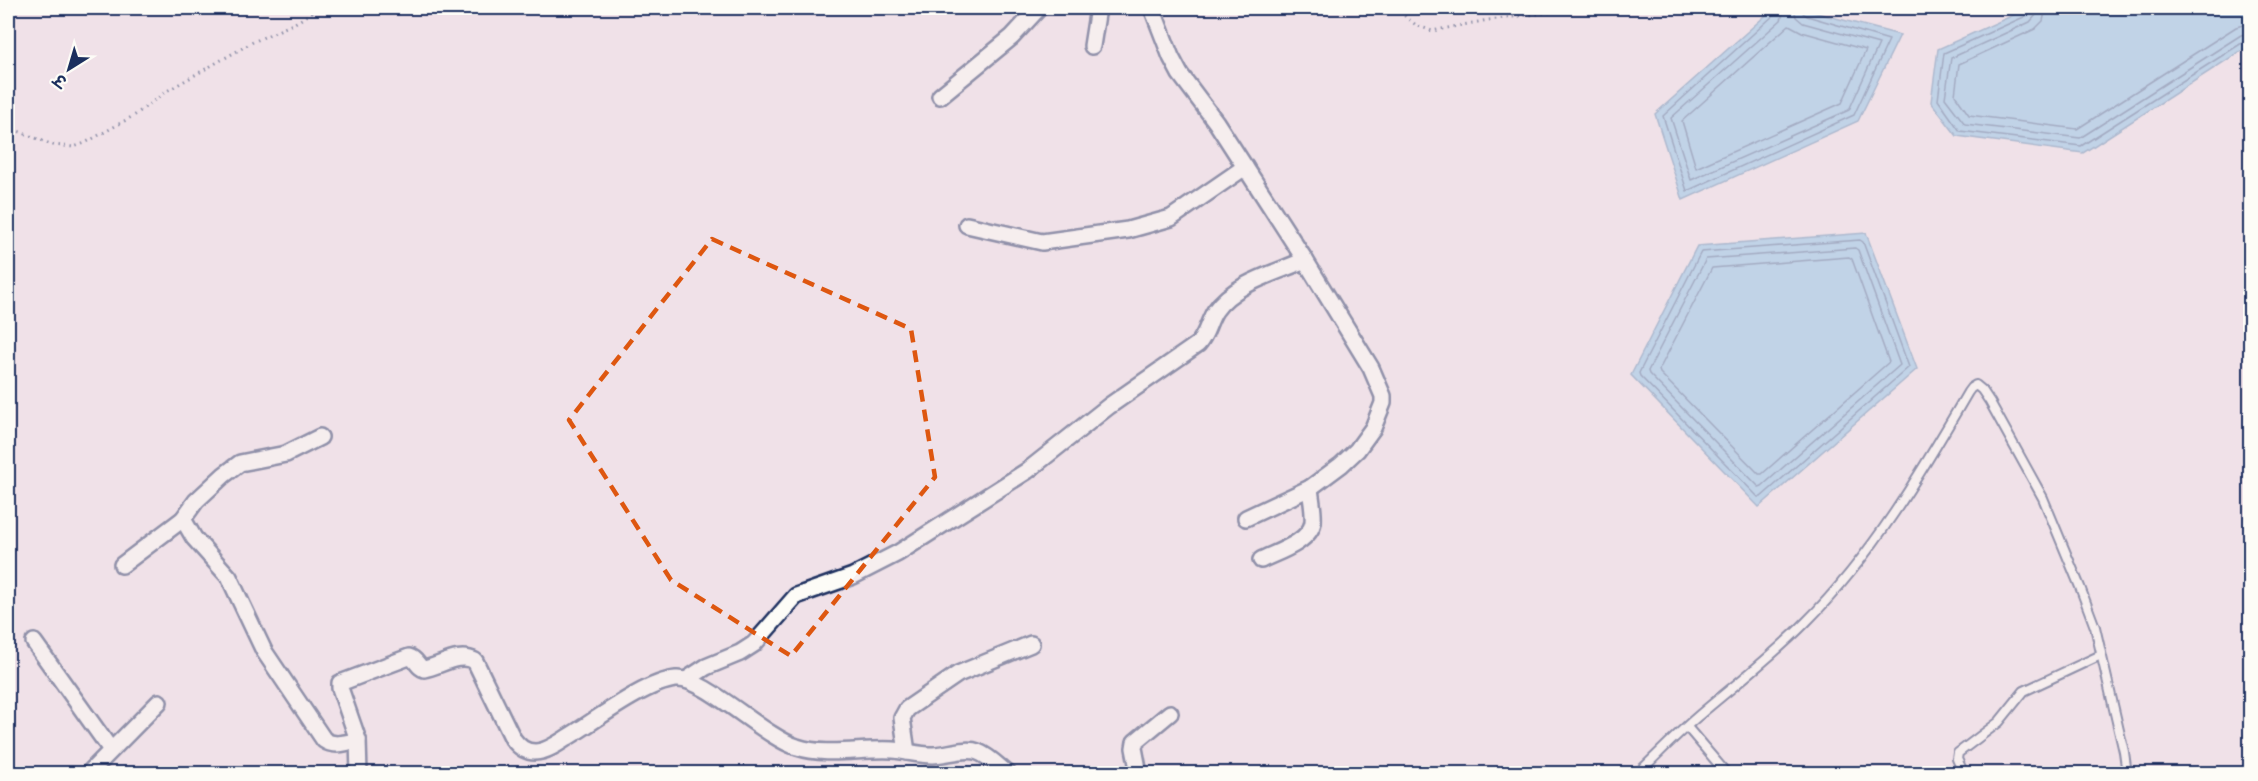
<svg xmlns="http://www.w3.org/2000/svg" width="2258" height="781" font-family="Mali,'Playpen Sans Deva',sans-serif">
	<rect width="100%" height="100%" fill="#f0e1e8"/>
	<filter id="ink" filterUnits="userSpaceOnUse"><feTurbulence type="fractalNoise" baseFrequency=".0167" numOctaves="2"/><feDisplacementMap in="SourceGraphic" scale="12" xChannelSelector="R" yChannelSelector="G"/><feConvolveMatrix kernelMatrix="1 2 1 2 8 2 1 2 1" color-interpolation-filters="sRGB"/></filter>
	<g filter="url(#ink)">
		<g fill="#88c1e7" stroke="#5c87b0" stroke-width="1.5">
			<path d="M1774 8H1798L1900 35 1858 121 1683 200 1655 114Z"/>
			<path d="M2029 8H2250V45L2083 153 1957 136 1931 102 1938 49Z"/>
			<path d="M1866 233 1917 369 1759 507 1631 375 1697 246Z"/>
		</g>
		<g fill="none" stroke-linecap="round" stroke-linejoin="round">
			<g stroke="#476995" stroke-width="1.5">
				<path d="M1777 8 1775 14 1663 116 1687 191 1854 115 1889 40 1807 16 1803 13 1802 8"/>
				<path d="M1785 8 1781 20 1671 118 1691 180 1849 110 1879 44 1803 23 1796 17 1794 8"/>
				<path d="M2030 8 2026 16 1944 53 1938 100 1960 131 2081 146 2245 41 2250 40"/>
				<path d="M2037 8 2036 15 2030 22 1951 58 1945 98 1965 124 2080 138 2241 35 2250 33"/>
				<path d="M2046 8 2043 21 2035 29 1959 64 1955 95 1969 115 2077 129 2236 27 2250 23"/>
				<path d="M1789 25 1802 32 1866 50 1842 103 1696 168 1682 121Z"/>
				<path d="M1860 240 1863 242 1909 367 1761 497H1758L1640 376 1639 373 1701 252Z"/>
				<path d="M1855 248 1858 250 1900 365 1762 486 1759 487 1649 374 1648 371 1706 259Z"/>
				<path d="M1849 257 1852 259 1889 362 1762 474H1759L1660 373 1659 370 1712 268Z"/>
			</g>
			<g stroke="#1b2f5e" stroke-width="12">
				<g id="lane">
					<path d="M1687 727 1727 774"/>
					<path d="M1637 774C1657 755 1676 735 1697 717 1733 686 1772 657 1806 622 1873 555 1921 473 1968 392L1971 388 1976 385 1982 390 1990 402 2043 498 2080 587 2095 627 2124 752 2127 774"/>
					<path d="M1964 774 1957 759 1958 753 1999 722 2024 691 2101 655"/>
				</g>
			</g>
			<g stroke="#1b2f5e" stroke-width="20">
				<g id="street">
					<path d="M1152 8 1171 57 1180 74 1216 122 1305 260 1371 368 1383 396V403L1373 428 1357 450 1341 465 1310 488 1246 518"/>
					<path d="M1092 46 1098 8"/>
					<path d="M940 96 1012 37 1039 8"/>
					<path d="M967 225 1042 242 1128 230 1171 218 1245 167"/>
					<path d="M320 437 286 454 240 463 224 475 196 501 183 519 194 538 229 577 264 651 324 740C334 747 346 743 358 740"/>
					<path d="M1261 560C1277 552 1310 542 1313 522 1314 511 1311 499 1310 488"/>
					<path d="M122 565 183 519"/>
					<path d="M34 642 111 750"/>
					<path d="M686 680 706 667 740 653 754 644 796 596 853 576 898 553 1027 471 1109 406 1198 344C1207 334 1208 322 1215 311 1234 283 1276 273 1305 260"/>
					<path d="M907 752 902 718 907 709 958 674 1031 644"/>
					<path d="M88 774 159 702"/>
					<path d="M359 774 358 740 340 688V683L409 657C417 659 417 667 424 669 441 666 458 652 475 661L513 739C519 747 525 752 535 752 546 752 559 743 568 737 595 721 645 682 676 679 703 676 764 737 797 747 827 757 862 748 893 750 906 751 919 755 933 755 947 755 965 747 978 752 989 756 999 767 1008 774"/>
					<path d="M1139 774 1134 748 1135 742 1170 713"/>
				</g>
			</g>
			<g stroke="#1b2f5e" stroke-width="3" stroke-dasharray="1.5 4.5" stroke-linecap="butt">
				<path d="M1395 8 1416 25 1432 31 1488 20 1585 8"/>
				<path d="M1894 8 1915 12 1960 8"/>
				<path d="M8 127 53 145 74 147 85 143 135 115 165 92 253 42 295 23 320 8"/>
			</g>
			<use href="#lane" stroke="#fdfcf7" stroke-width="8"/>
			<use href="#street" stroke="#fdfcf7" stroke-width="15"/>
		</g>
	</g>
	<path d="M0 0H2258V781H0ZM712 239 911 329 935 477 791 656 671 580 569 420Z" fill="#f0e1e8" fill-opacity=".55" fill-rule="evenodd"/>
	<path fill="none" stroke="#de5710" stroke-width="4.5" stroke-dasharray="12 8" stroke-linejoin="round" d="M712 239 911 329 935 477 791 656 671 580 569 420Z"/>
	<rect width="2258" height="781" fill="none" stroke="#fdfcf7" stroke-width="30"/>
	<rect x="15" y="15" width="2228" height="751" fill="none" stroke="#1b2f5e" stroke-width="2" filter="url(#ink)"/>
	<g transform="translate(69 69) rotate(217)" stroke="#fdfcf7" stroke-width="4.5" paint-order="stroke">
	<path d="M0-4.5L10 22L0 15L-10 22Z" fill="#1b2f5e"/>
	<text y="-9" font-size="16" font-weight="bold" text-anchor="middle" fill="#1b2f5e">उ</text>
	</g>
</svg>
